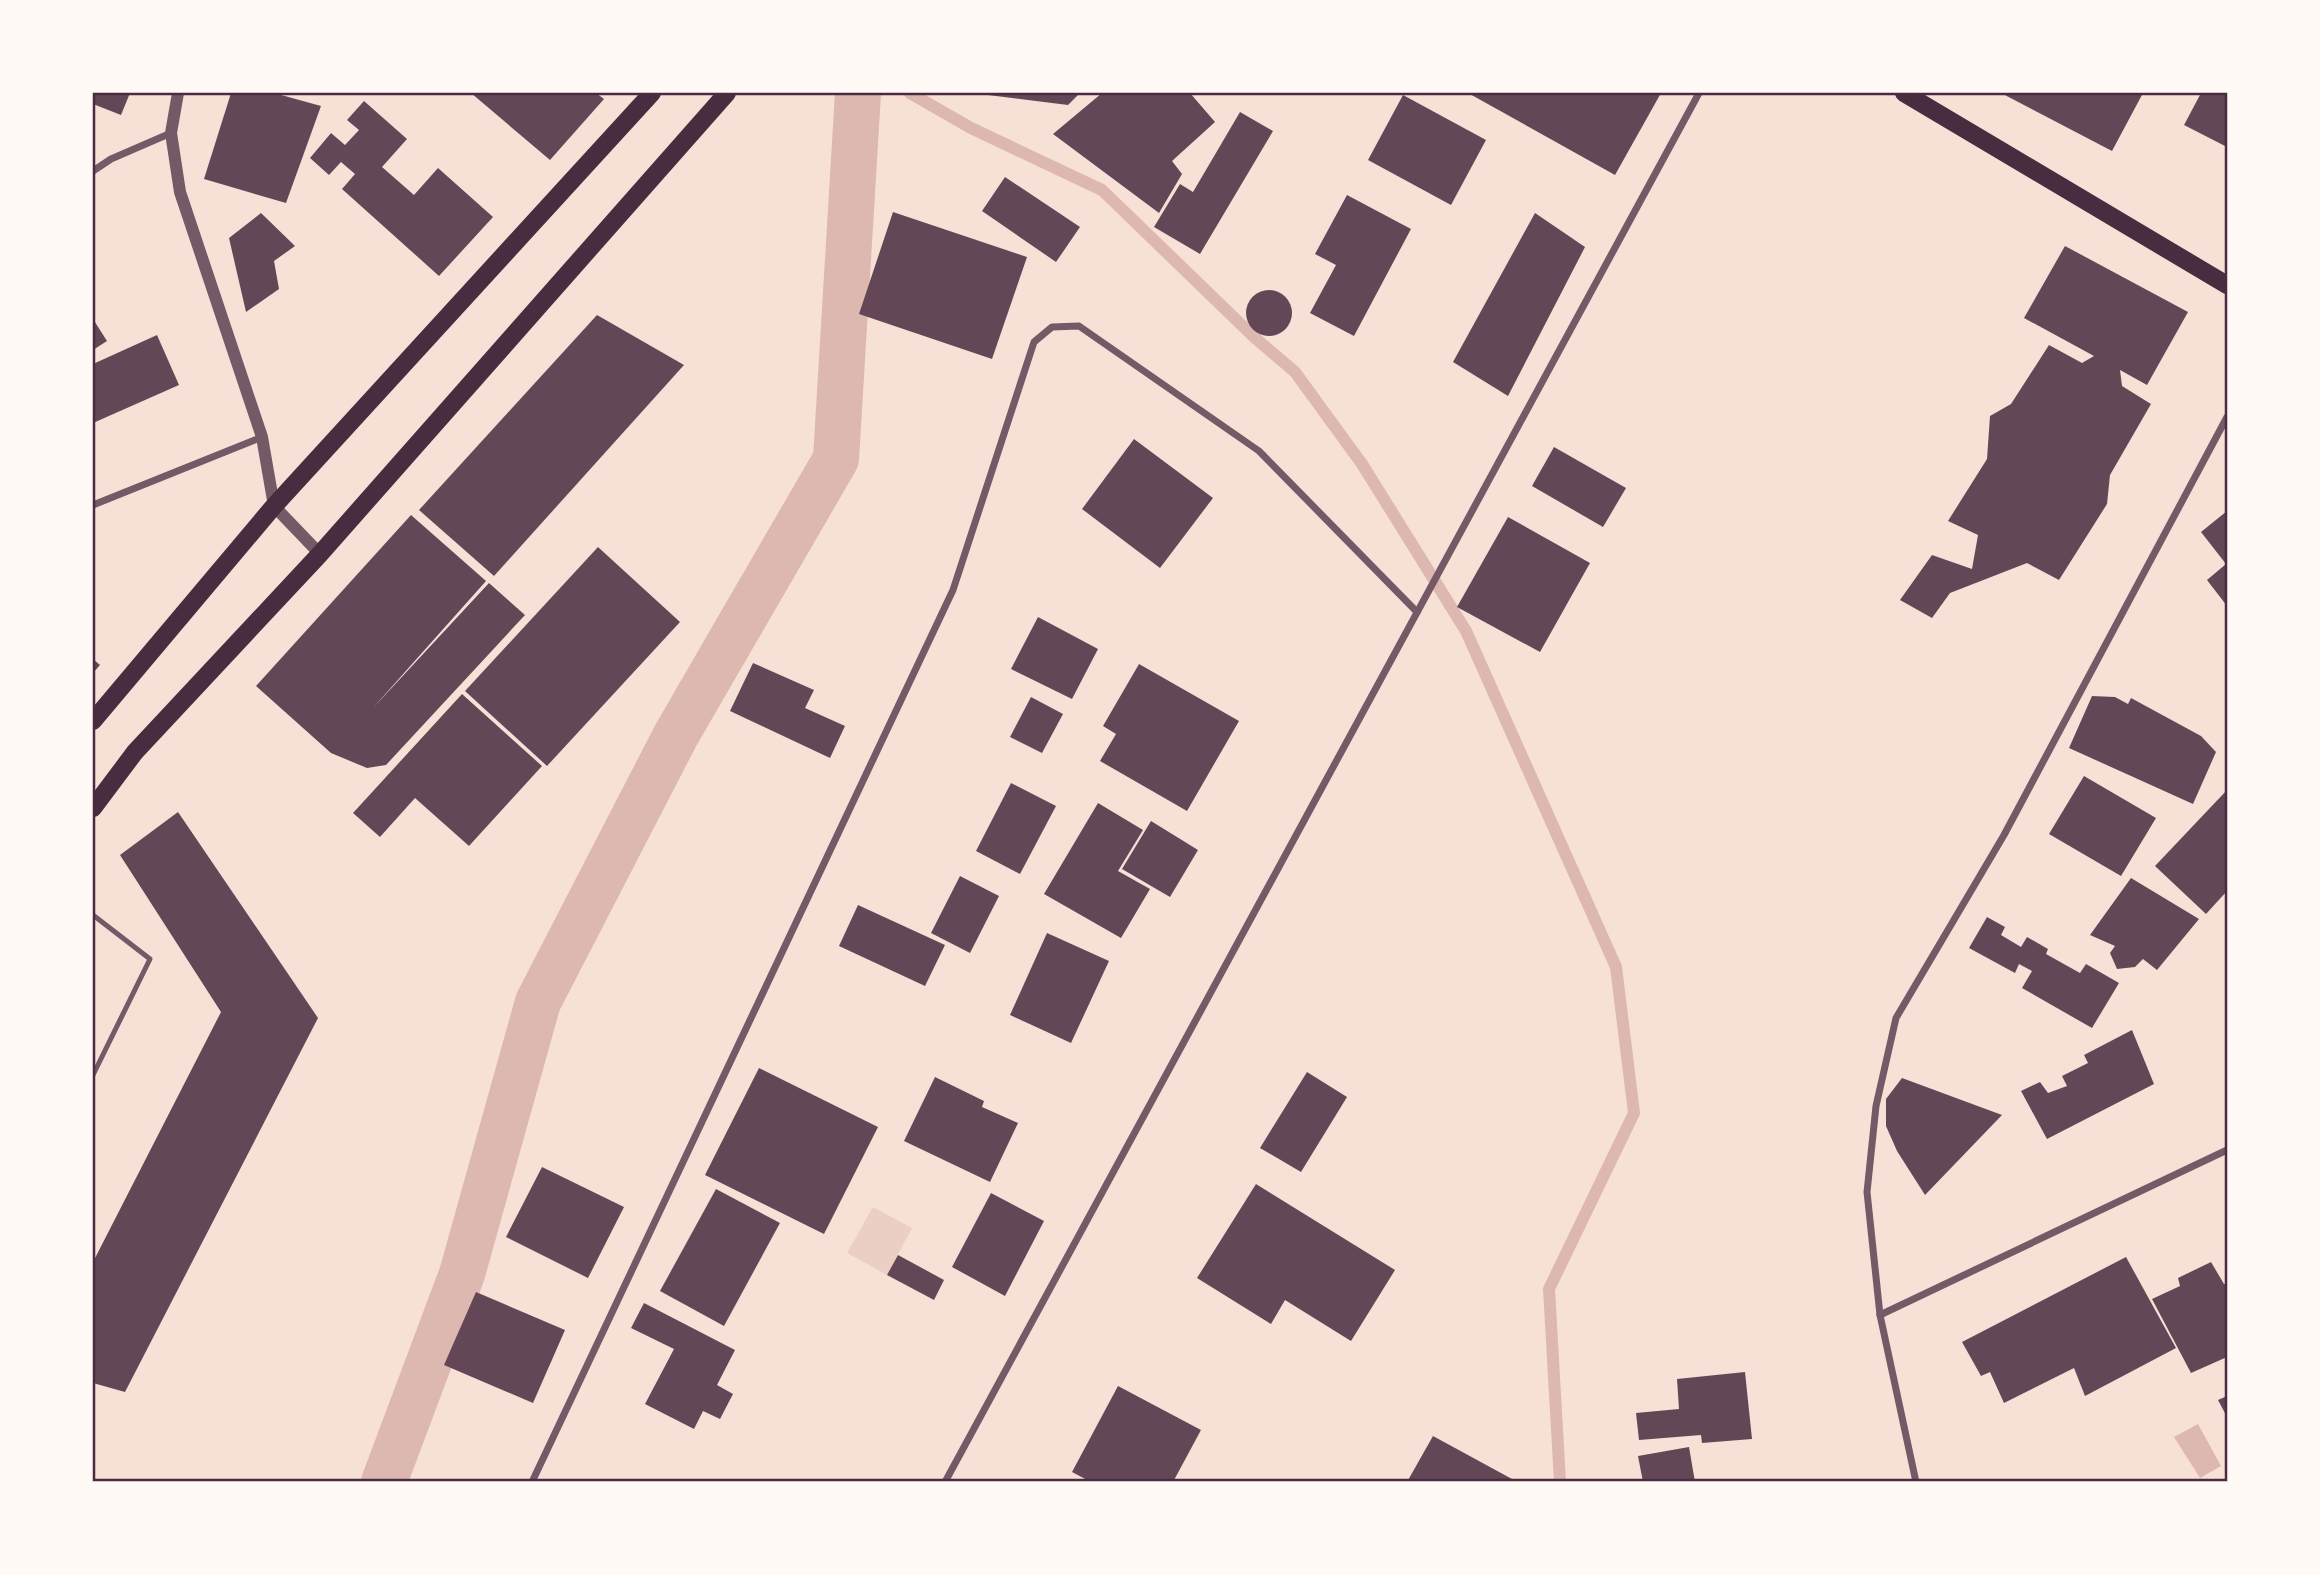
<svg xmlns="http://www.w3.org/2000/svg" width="2320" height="1575" font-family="Raleway,sans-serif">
	<rect width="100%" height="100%" fill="#f7e1d7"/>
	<path fill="#ebcfc5" d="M873 1207 912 1228 887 1275 847 1253Z"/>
	<path fill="#dcb8b0" d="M2198 1424 2221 1466 2200 1478 2174 1437Z"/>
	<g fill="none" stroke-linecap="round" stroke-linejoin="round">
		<path stroke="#dcb8b0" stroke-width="12" d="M910 93 971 128 1102 190 1254 337 1295 372 1362 464 1466 631 1616 967 1634 1113 1549 1289 1560 1482"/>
		<path stroke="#dcb8b0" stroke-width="46" d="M384 1482 462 1274 538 1002 676 735 836 459 858 93"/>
	</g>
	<g fill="#644757">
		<path d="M93 93H130L121 115 93 104Z"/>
		<path d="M231 93H274L321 106 286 203 204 179Z"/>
		<path d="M471 93H596L604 99 550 160Z"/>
		<path d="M972 93H1080L1068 105Z"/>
		<path d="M1102 93H1190L1215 122 1172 161 1182 174 1159 213 1053 134Z"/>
		<path d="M1468 93H1661L1615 175Z"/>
		<path d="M2001 93H2143L2112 151Z"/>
		<path d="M2201 93H2227V147L2184 125Z"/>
		<path d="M1403 95 1486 140 1451 205 1368 160Z"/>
		<path d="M364 101 407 139 382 167 414 195 438 168 493 217 439 276 342 189 355 174 341 162 329 175 310 158 331 133 345 145 359 130 347 120Z"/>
		<path d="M1240 112 1273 131 1200 254 1154 227 1180 184 1193 192Z"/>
		<path d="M1005 177 1080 227 1056 262 982 211Z"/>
		<path d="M1347 195 1411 229 1354 336 1310 313 1336 265 1315 254Z"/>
		<path d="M893 212 1027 257 992 359 859 314Z"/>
		<path d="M261 213 295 246 274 261 279 289 246 312 229 238Z"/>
		<path d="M1535 213 1585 247 1508 396 1453 362Z"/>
		<path d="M2065 246 2188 312 2147 385 2120 370 2122 386 2151 404 2110 475 2107 504 2059 580 2027 563 1950 593 1932 618 1900 600 1932 555 1972 569 1978 535 1948 521 1987 459 1990 416 2011 404 2049 345 2082 363 2094 356 2024 318Z"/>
		<circle cx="1269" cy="313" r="23"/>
		<path d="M597 315 684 365 494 576 419 510Z"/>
		<path d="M93 319 107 341 93 350Z"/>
		<path d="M157 335 179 385 93 423V364Z"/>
		<path d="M1134 439 1213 498 1160 568 1082 509Z"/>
		<path d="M1554 447 1626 488 1603 527 1532 486Z"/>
		<path d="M2227 511V606L2207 580 2226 564 2201 532Z"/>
		<path d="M411 515 486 581 372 709 489 583 525 615 386 765 367 768 331 753 256 686Z"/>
		<path d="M1508 517 1590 563 1540 652 1457 607Z"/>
		<path d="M598 547 680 622 547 766 465 691Z"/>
		<path d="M1038 617 1098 649 1072 699 1011 669Z"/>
		<path d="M93 659 100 665 93 673Z"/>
		<path d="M753 663 814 690 805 708 845 726 830 758 730 711Z"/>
		<path d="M1139 664 1239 721 1187 811 1100 761 1116 734 1103 726Z"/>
		<path d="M462 694 542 766 469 846 415 798 380 837 353 813Z"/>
		<path d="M2092 696 2115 697 2128 704 2131 698 2201 736 2216 752 2193 804 2069 748Z"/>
		<path d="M1031 697 1063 714 1042 753 1010 737Z"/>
		<path d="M2084 776 2156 818 2121 876 2049 834Z"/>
		<path d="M1011 783 1056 806 1020 874 976 851Z"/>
		<path d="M2227 790V891L2206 914 2155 866Z"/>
		<path d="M1098 803 1143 830 1118 871 1150 889 1121 938 1044 894Z"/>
		<path d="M178 812 318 1018 125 1392 93 1383V1262L221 1012 120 855Z"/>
		<path d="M1151 821 1198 850 1170 897 1122 869Z"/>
		<path d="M960 876 999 896 970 953 931 933Z"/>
		<path d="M2131 878 2199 919 2157 970 2143 959 2135 967 2117 969 2110 953 2115 946 2090 935Z"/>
		<path d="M858 905 945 945 925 986 839 946Z"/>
		<path d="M1987 917 2005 927 2001 935 2021 947 2027 937 2048 949 2046 954 2080 973 2086 964 2119 983 2092 1028 2022 988 2032 971 2019 964 2015 973 1969 948Z"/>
		<path d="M1047 933 1109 961 1071 1043 1010 1015Z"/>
		<path d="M2132 1030 2154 1084 2047 1139 2021 1091 2040 1082 2048 1093 2067 1086 2062 1076 2088 1063 2084 1055Z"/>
		<path d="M759 1068 878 1127 824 1234 705 1175Z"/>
		<path d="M1307 1072 1347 1097 1301 1172 1260 1148Z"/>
		<path d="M935 1077 984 1101 982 1107 1018 1123 990 1182 904 1141Z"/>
		<path d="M1902 1078 2002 1115 1925 1195 1897 1151 1886 1126V1099Z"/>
		<path d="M542 1167 624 1207 588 1278 506 1237Z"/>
		<path d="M1256 1184 1395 1270 1351 1341 1285 1300 1271 1324 1197 1278Z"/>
		<path d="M716 1189 780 1223 724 1326 660 1291Z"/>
		<path d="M991 1193 1044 1221 1005 1296 952 1267Z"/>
		<path d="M898 1255 944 1280 934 1300 887 1275Z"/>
		<path d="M2126 1257 2176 1348 2085 1396 2074 1368 2004 1403 1990 1372 1981 1376 1962 1342Z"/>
		<path d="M2211 1262 2224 1284 2227 1283V1357L2191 1373 2152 1299 2180 1286 2178 1278Z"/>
		<path d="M476 1292 565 1330 533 1403 444 1365Z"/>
		<path d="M644 1303 735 1350 717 1385 733 1394 720 1419 703 1411 694 1429 645 1404 674 1349 631 1328Z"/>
		<path d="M1745 1372 1752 1439 1702 1443 1701 1435 1639 1440 1636 1413 1679 1409 1677 1379Z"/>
		<path d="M1118 1386 1201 1430 1173 1482H1091L1072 1472Z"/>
		<path d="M2227 1396V1417L2218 1400Z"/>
		<path d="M1433 1436 1512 1479 1510 1482H1407Z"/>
		<path d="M1689 1447 1695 1482H1643L1638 1456Z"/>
	</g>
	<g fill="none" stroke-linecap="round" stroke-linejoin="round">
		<path stroke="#755966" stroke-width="5" d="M93 915 150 959 93 1075"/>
		<g stroke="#755966" stroke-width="7">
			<path d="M93 171 111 159 171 133"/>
			<path d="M93 505 262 437"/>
			<path d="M1880 1315 2227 1150"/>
			<path d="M532 1482 953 590 1034 342 1052 327 1079 326 1259 451 1417 612"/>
			<path d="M945 1482 1699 93"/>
			<path d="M1916 1482 1880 1315 1867 1192 1876 1106 1896 1018 2004 835 2227 417"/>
		</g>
		<path stroke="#755966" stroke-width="12" d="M178 93 171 133 180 192 262 437 274 506 320 554"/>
		<g stroke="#4a2c40" stroke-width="18">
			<path d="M1904 93 2227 285"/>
			<path d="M93 721 274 506 652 93"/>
			<path d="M93 808 135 752 320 554 727 93"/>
		</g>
	</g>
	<rect width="2320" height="1575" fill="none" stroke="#fffaf5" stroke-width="189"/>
	<rect x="94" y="94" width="2132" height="1386" fill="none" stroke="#4a2c40" stroke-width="2.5"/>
</svg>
